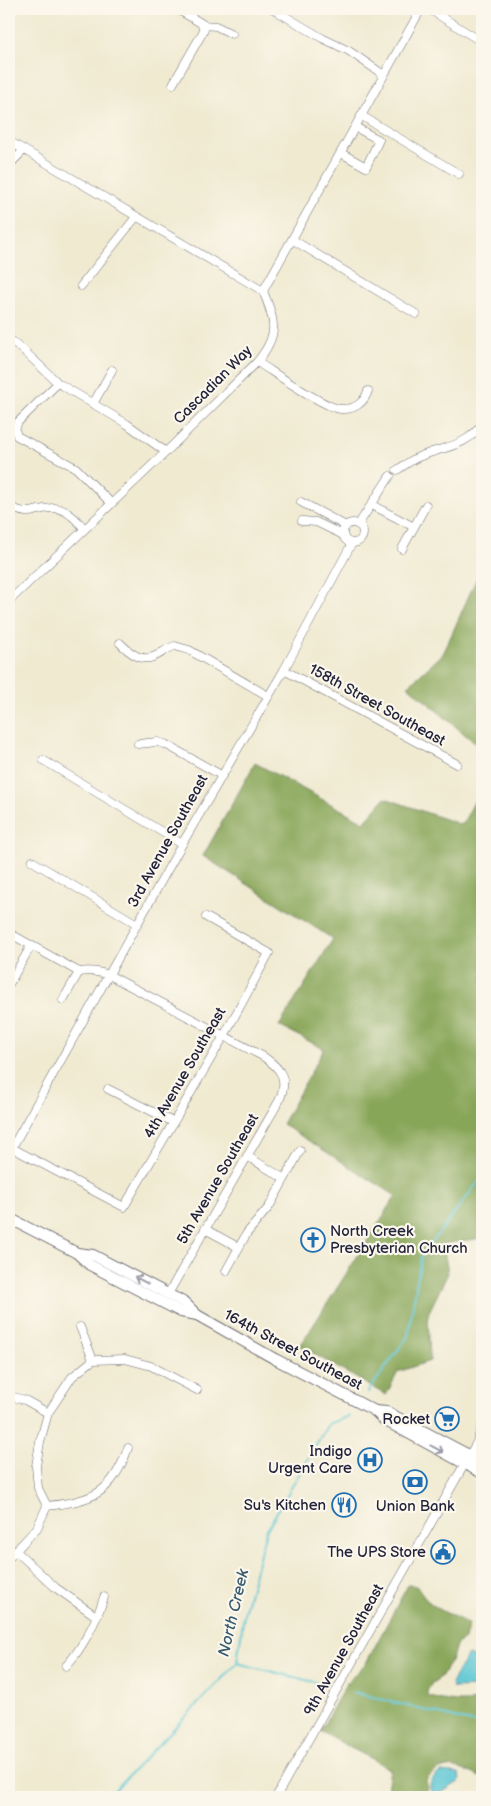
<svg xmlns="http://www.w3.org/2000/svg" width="491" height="1806" font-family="'Balsamiq Sans',sans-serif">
	<rect width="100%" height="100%" fill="#fbf7ec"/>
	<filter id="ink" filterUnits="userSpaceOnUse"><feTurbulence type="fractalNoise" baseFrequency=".02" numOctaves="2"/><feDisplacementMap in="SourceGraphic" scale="10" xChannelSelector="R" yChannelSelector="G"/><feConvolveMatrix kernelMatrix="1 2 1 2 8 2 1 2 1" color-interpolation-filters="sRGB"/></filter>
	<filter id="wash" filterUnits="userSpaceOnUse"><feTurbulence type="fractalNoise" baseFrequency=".0096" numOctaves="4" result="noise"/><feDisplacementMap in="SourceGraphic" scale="20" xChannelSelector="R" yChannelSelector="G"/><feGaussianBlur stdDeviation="1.12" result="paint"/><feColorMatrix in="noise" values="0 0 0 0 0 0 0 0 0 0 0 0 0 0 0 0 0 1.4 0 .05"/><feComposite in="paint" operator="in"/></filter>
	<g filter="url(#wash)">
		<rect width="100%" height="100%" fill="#f0ead1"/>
		<g fill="#88a659" stroke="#55644a">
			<path d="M482 566V749L408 686 443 654Z"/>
			<path d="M255 763 364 822 385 798 462 825 482 787V1238L443 1244 448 1273 428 1314 430 1361 398 1372 386 1395 300 1346 396 1196 282 1124 324 1049 279 1026 333 939 203 856Z"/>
			<path d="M408 1585C422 1584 419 1594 428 1601 439 1611 456 1617 469 1624L465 1638 456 1645 452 1659 441 1677 432 1683 427 1691 428 1696C445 1702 464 1704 482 1700V1776L480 1777C459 1768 441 1759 426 1781L428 1797H386L390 1769 320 1731 347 1683 366 1663Z"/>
		</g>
		<g fill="#5ac6d3" stroke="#3e7487">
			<path d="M469 1655 482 1661V1687L453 1688 451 1683 467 1656Z"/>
			<path d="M441 1772 459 1774 460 1781 435 1797C426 1787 430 1779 441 1772Z"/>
		</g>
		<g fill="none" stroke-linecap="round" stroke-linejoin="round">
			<g stroke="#5ac6d3" stroke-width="2">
				<path d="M368 1392 408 1336 421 1257 482 1177"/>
				<path d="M237 1663 326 1685"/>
				<path d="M353 1692 482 1725"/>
				<path d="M108 1797 237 1663 244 1614 266 1531 328 1424 349 1416"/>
			</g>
		</g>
	</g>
	<g filter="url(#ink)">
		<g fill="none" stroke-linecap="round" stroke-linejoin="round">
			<g stroke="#6a6870" stroke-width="9">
				<g id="minor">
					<path d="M273 9 322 38 349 51 384 75"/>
					<path d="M429 9 482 42"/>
					<path d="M203 25 216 26 232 34"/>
					<path d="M173 84 204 30 201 23 177 9"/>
					<path d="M362 116 459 174"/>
					<path d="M9 141 263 291"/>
					<path d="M341 153 366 167 379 140 355 127"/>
					<path d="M9 165 24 150"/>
					<path d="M293 240 416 314"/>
					<path d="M81 286 136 217"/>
					<path d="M263 291 421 9"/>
					<path d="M9 339 21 348 58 383 127 424 166 452"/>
					<path d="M257 362C272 371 326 409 341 409 354 410 364 403 368 391"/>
					<path d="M58 383 18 422 15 429 17 436 76 468 111 503"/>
					<path d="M93 404 112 370"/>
					<path d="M397 470C405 465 412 459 421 456 443 447 468 446 482 424"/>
					<path d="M301 502 346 526"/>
					<path d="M372 505 414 527"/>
					<path d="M9 506C33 519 33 507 55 508 66 509 77 520 84 528"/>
					<path d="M302 521 316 522 343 535"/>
					<circle cx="353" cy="533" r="10"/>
					<path d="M358 525 390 476"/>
					<path d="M402 549 426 505"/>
					<path d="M9 601 166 452 257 362C279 335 276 323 263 291"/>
					<path d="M120 643C128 651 140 662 153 657 161 654 167 648 175 646L189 650 268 696"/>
					<path d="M284 670 457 764"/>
					<path d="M138 744 157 742 165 744 221 775"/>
					<path d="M43 760 182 844"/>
					<path d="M32 861 137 924"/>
					<path d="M9 933 79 972C90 970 98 971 109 975L264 1057C283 1070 288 1080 279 1101L168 1294"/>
					<path d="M9 984 31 946"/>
					<path d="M63 1000 79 972"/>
					<path d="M108 1089 173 1122"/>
					<path d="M12 1148 124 1207 224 1036 269 953 206 917"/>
					<path d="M9 1153 182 844 284 670 352 543"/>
					<path d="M247 1156 283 1178"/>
					<path d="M205 1229 238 1247"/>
					<path d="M226 1271 247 1233 269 1207 300 1151"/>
					<path d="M80 1327 93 1360 125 1359 151 1366 197 1390"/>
					<path d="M9 1396 25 1400 48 1413"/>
					<path d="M47 1506C92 1500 112 1495 128 1448"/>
					<path d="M16 1551 56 1588 96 1616"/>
					<path d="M9 1558 37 1528 47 1506 38 1488 36 1466 40 1442 48 1413 72 1377 93 1360"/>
					<path d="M66 1666C82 1649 97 1620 104 1597"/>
					<path d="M276 1797 477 1442 482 1426"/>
				</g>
			</g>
			<g stroke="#6a6870" stroke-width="12">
				<g id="major">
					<path d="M9 1218 77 1253 90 1265 181 1312 197 1315"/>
					<path d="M77 1253 93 1255 185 1303 197 1315 275 1359 375 1411 384 1420 482 1473"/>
					<path d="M375 1411 387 1412 482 1462"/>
				</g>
			</g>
			<use href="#minor" stroke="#fff" stroke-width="8"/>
			<use href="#major" stroke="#fff" stroke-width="10"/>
		</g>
		<defs><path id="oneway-shaft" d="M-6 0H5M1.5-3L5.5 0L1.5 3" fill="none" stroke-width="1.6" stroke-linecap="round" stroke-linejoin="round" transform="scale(1.25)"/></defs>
		<g stroke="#9c9ca7">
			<use href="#oneway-shaft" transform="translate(141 1280) rotate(-152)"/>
			<use href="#oneway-shaft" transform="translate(437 1449) rotate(28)"/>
		</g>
	</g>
	<defs>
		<g id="church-ring" transform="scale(1.25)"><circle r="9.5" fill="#fbf7ec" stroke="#1f6fb2" stroke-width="1.5"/><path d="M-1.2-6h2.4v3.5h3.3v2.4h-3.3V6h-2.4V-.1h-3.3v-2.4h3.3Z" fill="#1f6fb2"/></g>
		<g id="supermarket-ring" transform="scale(1.25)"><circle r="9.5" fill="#fbf7ec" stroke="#1f6fb2" stroke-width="1.5"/><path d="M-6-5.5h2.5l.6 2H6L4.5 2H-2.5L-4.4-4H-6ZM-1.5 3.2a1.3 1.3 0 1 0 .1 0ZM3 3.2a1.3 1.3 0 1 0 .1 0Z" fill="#1f6fb2"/></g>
		<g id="hospital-ring" transform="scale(1.25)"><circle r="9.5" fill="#fbf7ec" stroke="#1f6fb2" stroke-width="1.5"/><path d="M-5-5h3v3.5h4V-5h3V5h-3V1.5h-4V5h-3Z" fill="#1f6fb2"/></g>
		<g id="bank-ring" transform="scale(1.25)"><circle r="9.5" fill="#fbf7ec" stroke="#1f6fb2" stroke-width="1.5"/><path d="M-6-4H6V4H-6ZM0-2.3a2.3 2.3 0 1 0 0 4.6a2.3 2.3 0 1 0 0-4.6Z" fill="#1f6fb2"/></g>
		<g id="restaurant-ring" transform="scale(1.25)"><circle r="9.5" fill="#fbf7ec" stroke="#1f6fb2" stroke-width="1.5"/><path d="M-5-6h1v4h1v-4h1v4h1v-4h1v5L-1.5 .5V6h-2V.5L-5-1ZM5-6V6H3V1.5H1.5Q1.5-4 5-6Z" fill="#1f6fb2"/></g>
		<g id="civic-ring" transform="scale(1.25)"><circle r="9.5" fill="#fbf7ec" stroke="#1f6fb2" stroke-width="1.5"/><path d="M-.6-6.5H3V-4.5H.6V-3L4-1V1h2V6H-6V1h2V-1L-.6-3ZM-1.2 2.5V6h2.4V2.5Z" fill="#1f6fb2"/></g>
	</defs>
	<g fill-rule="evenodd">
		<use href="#church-ring" x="313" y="1240"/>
		<use href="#supermarket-ring" x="447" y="1419"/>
		<use href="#hospital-ring" x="370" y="1460"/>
		<use href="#bank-ring" x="415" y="1482"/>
		<use href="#restaurant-ring" x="344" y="1505"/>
		<use href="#civic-ring" x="443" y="1552"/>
	</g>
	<g text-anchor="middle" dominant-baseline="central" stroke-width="4.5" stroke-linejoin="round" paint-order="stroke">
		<g font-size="15" fill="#22223b" stroke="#fbf7ec">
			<text transform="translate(213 385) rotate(-45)">Cascadian Way</text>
			<text transform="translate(377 705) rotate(29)">158th Street Southeast</text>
			<text transform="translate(168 841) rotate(-61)">3rd Avenue Southeast</text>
			<text transform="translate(185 1073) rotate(-60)">4th Avenue Southeast</text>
			<text transform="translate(218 1179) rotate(-60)">5th Avenue Southeast</text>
			<text transform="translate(293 1350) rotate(28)">164th Street Southeast</text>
			<text transform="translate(344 1650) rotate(-61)">9th Avenue Southeast</text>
		</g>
		<g font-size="15" fill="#22223b" stroke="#fbf7ec" text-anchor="end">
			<text x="330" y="1231" text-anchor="start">North Creek<tspan x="330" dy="17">Presbyterian Church</tspan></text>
			<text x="430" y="1419">Rocket</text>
			<text x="352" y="1451">Indigo<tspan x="352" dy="17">Urgent Care</tspan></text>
			<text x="326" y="1505">Su's Kitchen</text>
			<text x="415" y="1506" text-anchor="middle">Union Bank</text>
			<text x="426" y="1552">The UPS Store</text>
		</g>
		<g font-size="16" font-style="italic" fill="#365b70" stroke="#fbf7ec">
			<text transform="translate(234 1613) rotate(-77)">North Creek</text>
		</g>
	</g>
	<rect width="491" height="1806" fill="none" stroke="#fbf7ec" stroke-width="30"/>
</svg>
